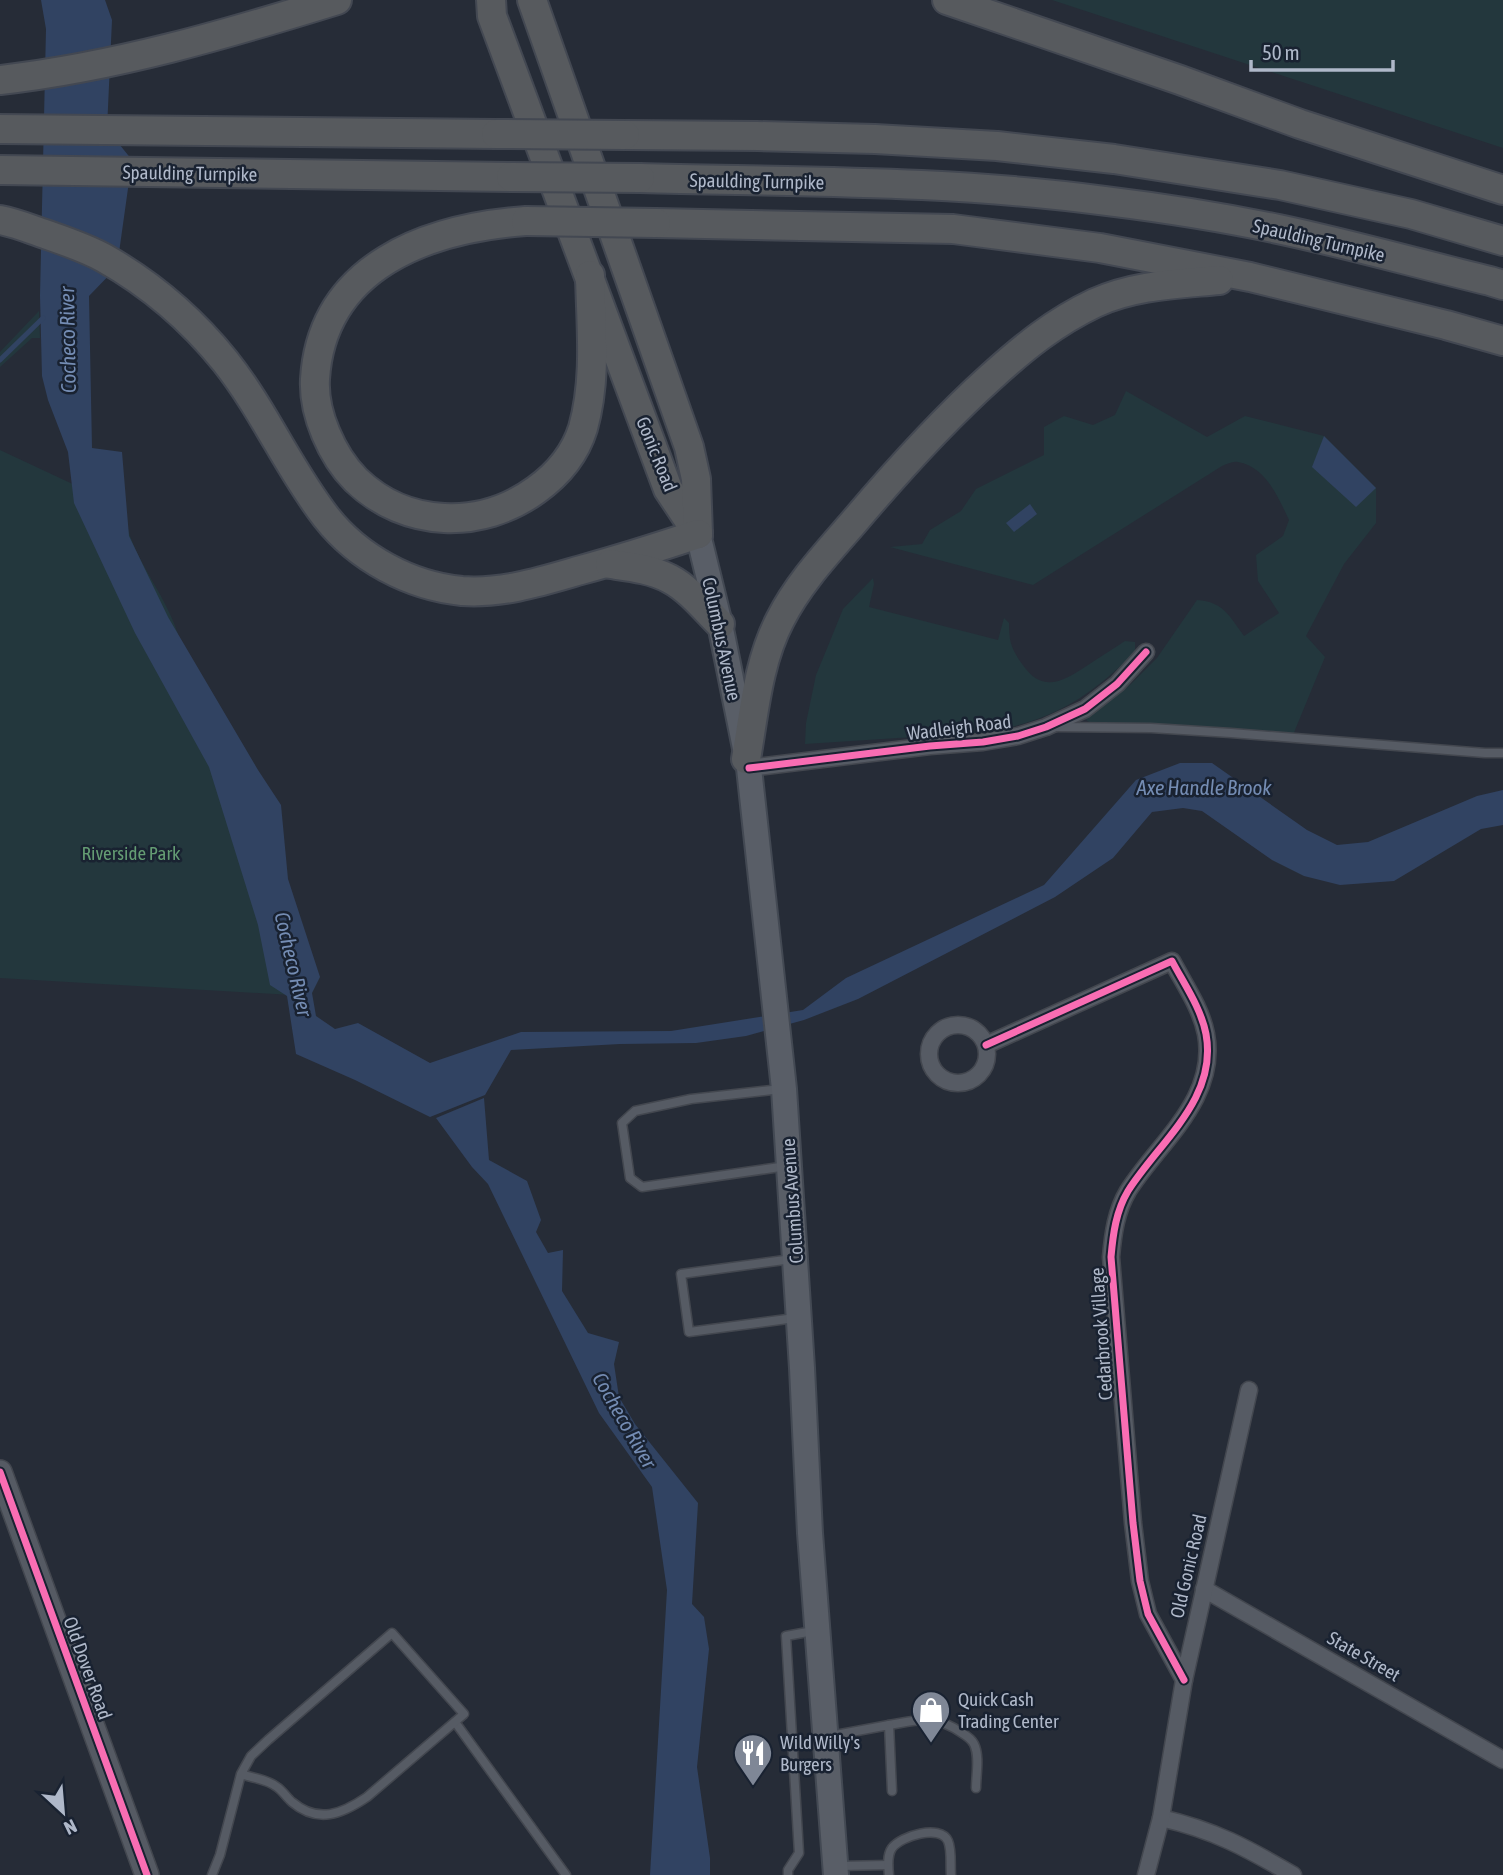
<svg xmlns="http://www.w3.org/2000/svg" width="1503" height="1875" font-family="'Asap Condensed',sans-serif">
	<rect width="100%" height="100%" fill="#262c37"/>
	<g fill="#23373d">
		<path d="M1052 0H1503V148Z"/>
		<path d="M39 311 40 338H32L0 367V352Z"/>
		<path d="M1126 391 1207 437 1245 416 1324 436 1376 488V523L1344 564 1306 636 1325 657 1293 735 1245 730 1093 725 1085 719 1130 685 1157 658 1197 600C1224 602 1229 616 1244 636L1279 613 1258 581 1256 555 1283 536 1289 520C1278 497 1266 467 1238 462 1233 461 1227 464 1222 466L1033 585 890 547 922 544 930 530 961 511 976 489 1044 455V427L1064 416 1093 425 1115 415Z"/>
		<path d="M0 450 126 509C127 517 127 527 130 536 144 574 172 605 181 645L309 996 0 978Z"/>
		<path d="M873 578 874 584 869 607 998 640 1004 618 1009 623C1009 642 1011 648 1022 664 1043 694 1062 682 1088 665 1100 657 1113 649 1125 641L1135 642V652C1089 698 1054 719 990 732L805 744 806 723 816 675 828 646 843 609Z"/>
	</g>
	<g fill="#314362">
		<path d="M41 0H105L112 20 107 129 132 160 117 267 89 296 92 448 122 452 129 536 168 617 258 770 281 805 288 879 320 977 312 993 316 1016 335 1029 358 1023 430 1063 521 1032 671 1031 803 1010 846 978 1044 885 1136 780 1180 763H1212L1307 830 1337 845 1368 842 1477 796 1503 790V825L1481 829 1394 881 1340 885 1304 876 1272 860 1202 811 1183 808 1152 812 1113 858 1055 897 858 999 804 1020 746 1036 696 1043 620 1044 511 1050 485 1095 430 1117 355 1080 296 1054 287 996 270 985 258 925 209 767 135 633 74 503 68 452 48 400 42 376 40 296 46 29Z"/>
		<path d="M1324 436 1376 488 1356 507 1312 467Z"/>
		<path d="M1030 504 1037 514 1014 532 1006 523Z"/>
		<path d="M484 1098 489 1160 527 1181 541 1220 536 1232 548 1253 563 1250 562 1291 588 1333 619 1342 614 1364 619 1397 635 1424 698 1503 692 1604 704 1617 709 1649 697 1767 710 1858V1875H650L667 1590 652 1487 599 1413 488 1184 472 1167 436 1118Z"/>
	</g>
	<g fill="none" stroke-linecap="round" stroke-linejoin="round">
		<path stroke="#314362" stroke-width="5" d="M0 360 43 318"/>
		<g stroke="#43474f" stroke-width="11">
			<g id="lane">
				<path d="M1056 727 1151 728 1231 733 1485 753H1503"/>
				<path d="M781 1089 691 1099 635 1111 622 1123 630 1178 642 1187 787 1166"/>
				<path d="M792 1259 681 1274 689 1332 795 1318"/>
				<path d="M455 1722 566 1875"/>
				<path d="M889 1725C919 1720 935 1714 962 1733 967 1736 972 1740 974 1744 980 1756 976 1775 976 1788"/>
				<path d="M830 1736 889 1725 892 1791"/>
				<path d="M839 1866 888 1865"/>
				<path d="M212 1875 220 1855 241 1774 251 1756 268 1740 392 1633 464 1714 367 1797C342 1814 318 1824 292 1802 287 1798 283 1791 277 1787 267 1779 252 1778 241 1774"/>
				<path d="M788 1875V1870L799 1853 786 1636 813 1631"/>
				<path d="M889 1875C888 1866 887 1855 892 1848 901 1836 940 1824 948 1841 952 1850 950 1865 951 1875"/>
			</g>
		</g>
		<g stroke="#43474f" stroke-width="19">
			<g id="street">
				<path d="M749 768 930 746 983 742 1018 736 1046 727 1085 709 1117 684 1146 652"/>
				<circle cx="958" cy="1054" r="29"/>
				<path d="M986 1045 1172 961C1184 984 1201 1008 1206 1034 1218 1099 1159 1142 1128 1191 1116 1211 1113 1234 1111 1257L1133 1523 1140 1581 1148 1614 1184 1680"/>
				<path d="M1204 1589 1503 1760"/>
				<path d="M1161 1818C1214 1830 1247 1848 1293 1875"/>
				<path d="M1146 1875 1161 1818 1184 1680 1249 1390"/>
			</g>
		</g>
		<g stroke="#43474f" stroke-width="26">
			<path id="secondary" d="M0 1472 147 1875"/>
		</g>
		<g stroke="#434953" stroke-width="28">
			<path id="primary" d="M698 534 720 624 749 768 784 1089 802 1368 810 1533 836 1875"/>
		</g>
		<g stroke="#434852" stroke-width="32">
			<g id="highway">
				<path d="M491 0 492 16 668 489 698 534"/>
				<path d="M532 0 689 447 696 479 698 534"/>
				<path d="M947 0 1180 80 1300 124 1503 190"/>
				<path d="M0 80C115 67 227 34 337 0"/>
				<path d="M0 129 496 134"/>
				<path d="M625 135 757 136 875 139 997 146 1114 159 1280 185 1411 214 1503 241"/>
				<path d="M0 170 511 177"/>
				<path d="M640 178C795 182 952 180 1106 201 1163 208 1221 217 1278 229 1349 244 1419 264 1490 281L1503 285"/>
				<path d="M0 220C16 223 30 229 45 234 65 241 86 248 104 258 150 284 192 320 225 361 264 410 288 468 326 517 358 558 410 586 462 591 503 594 543 581 581 570 621 559 659 547 698 534"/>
				<path d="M526 221C429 228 322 265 315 379 313 413 332 456 356 480 406 528 481 530 536 490 557 475 575 454 583 428 597 378 591 326 590 275"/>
				<path d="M656 223 953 229 1100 248 1250 277 1446 325 1503 341"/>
				<path d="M610 564C631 567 651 569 670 579 689 589 705 609 720 624"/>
				<path d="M746 759C754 713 758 662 780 620 798 584 827 553 853 523 897 471 941 422 991 377 1024 347 1055 322 1095 303 1134 285 1177 284 1219 280"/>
			</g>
		</g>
		<use href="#lane" stroke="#565b64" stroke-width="8"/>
		<use href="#street" stroke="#565b64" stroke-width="16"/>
		<use href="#secondary" stroke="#555a63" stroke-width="23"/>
		<use href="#primary" stroke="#595e67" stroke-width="24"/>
		<use href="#highway" stroke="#575a5e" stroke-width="28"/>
		<g stroke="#434852" stroke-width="32" stroke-linecap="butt">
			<g id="highway-bridge">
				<path d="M496 134 625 135"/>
				<path d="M511 177 640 178"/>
				<path d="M526 221 656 223"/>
			</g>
		</g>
		<use href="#highway-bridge" stroke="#575a5e" stroke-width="28"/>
		<g stroke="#192231" stroke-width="11">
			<g id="cycleway">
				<path d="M749 768 930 746 983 742 1018 736 1046 727 1085 709 1117 684 1146 652"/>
				<path d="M986 1045 1172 961C1184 984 1201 1008 1206 1034 1218 1099 1159 1142 1128 1191 1116 1211 1113 1234 1111 1257L1133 1523 1140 1581 1148 1614 1184 1680"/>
				<path d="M0 1472 147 1875"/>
			</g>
		</g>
		<use href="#cycleway" stroke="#f96db3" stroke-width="7"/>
	</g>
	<defs>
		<g id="shop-pin" transform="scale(2.0125)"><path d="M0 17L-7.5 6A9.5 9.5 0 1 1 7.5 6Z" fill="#7f8796" stroke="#192231"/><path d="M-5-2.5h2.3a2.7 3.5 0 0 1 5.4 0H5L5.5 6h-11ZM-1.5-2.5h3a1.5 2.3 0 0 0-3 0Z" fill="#fff"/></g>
		<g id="restaurant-pin" transform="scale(2.0125)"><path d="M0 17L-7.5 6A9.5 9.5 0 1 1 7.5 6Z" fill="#7f8796" stroke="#192231"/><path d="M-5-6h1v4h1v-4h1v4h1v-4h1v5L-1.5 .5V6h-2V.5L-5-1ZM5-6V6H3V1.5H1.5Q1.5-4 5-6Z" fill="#fff"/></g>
	</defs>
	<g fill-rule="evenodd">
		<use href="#shop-pin" x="931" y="1710"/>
		<use href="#restaurant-pin" x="753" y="1753"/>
	</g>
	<g text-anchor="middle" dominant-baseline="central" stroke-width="5" stroke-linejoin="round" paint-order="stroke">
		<g font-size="19" fill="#afb8c9" stroke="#192231">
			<text transform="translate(190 173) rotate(1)">Spaulding Turnpike</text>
			<text transform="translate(757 181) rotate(1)">Spaulding Turnpike</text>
			<text transform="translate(1319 240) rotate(13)">Spaulding Turnpike</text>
			<text transform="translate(657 454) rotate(68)">Gonic Road</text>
			<text transform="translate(722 639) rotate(78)">Columbus Avenue</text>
			<text transform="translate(959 727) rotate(-7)">Wadleigh Road</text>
			<text transform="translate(792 1201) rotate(-94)">Columbus Avenue</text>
			<text transform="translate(1101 1334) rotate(-94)">Cedarbrook Village</text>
			<text transform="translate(1188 1566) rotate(-77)">Old Gonic Road</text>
			<text transform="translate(1364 1656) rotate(30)">State Street</text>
			<text transform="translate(88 1668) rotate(70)">Old Dover Road</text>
		</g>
		<g font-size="19" fill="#649c73" stroke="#192231">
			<text x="131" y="853">Riverside Park</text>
		</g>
		<g font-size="19" fill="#afb8c9" stroke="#192231" text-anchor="start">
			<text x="958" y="1699">Quick Cash<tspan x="958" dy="22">Trading Center</tspan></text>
			<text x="780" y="1742">Wild Willy's<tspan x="780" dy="22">Burgers</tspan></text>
		</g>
		<g font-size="21" font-style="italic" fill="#748cb3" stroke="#192231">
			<text transform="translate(67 340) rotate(-91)">Cocheco River</text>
			<text x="1204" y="787">Axe Handle Brook</text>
			<text transform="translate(294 964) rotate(77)">Cocheco River</text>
			<text transform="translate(625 1420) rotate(60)">Cocheco River</text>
		</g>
	</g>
	<g transform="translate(63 1812) rotate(154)" stroke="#192231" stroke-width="5" paint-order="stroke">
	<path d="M0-5L12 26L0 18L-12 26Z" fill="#afb8c9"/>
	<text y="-10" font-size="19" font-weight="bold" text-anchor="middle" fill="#afb8c9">N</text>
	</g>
	<path d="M1251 60v10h142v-10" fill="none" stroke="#afb8c9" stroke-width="3.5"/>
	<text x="1262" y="60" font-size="21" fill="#afb8c9" stroke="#192231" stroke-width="5" paint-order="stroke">50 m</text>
</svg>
